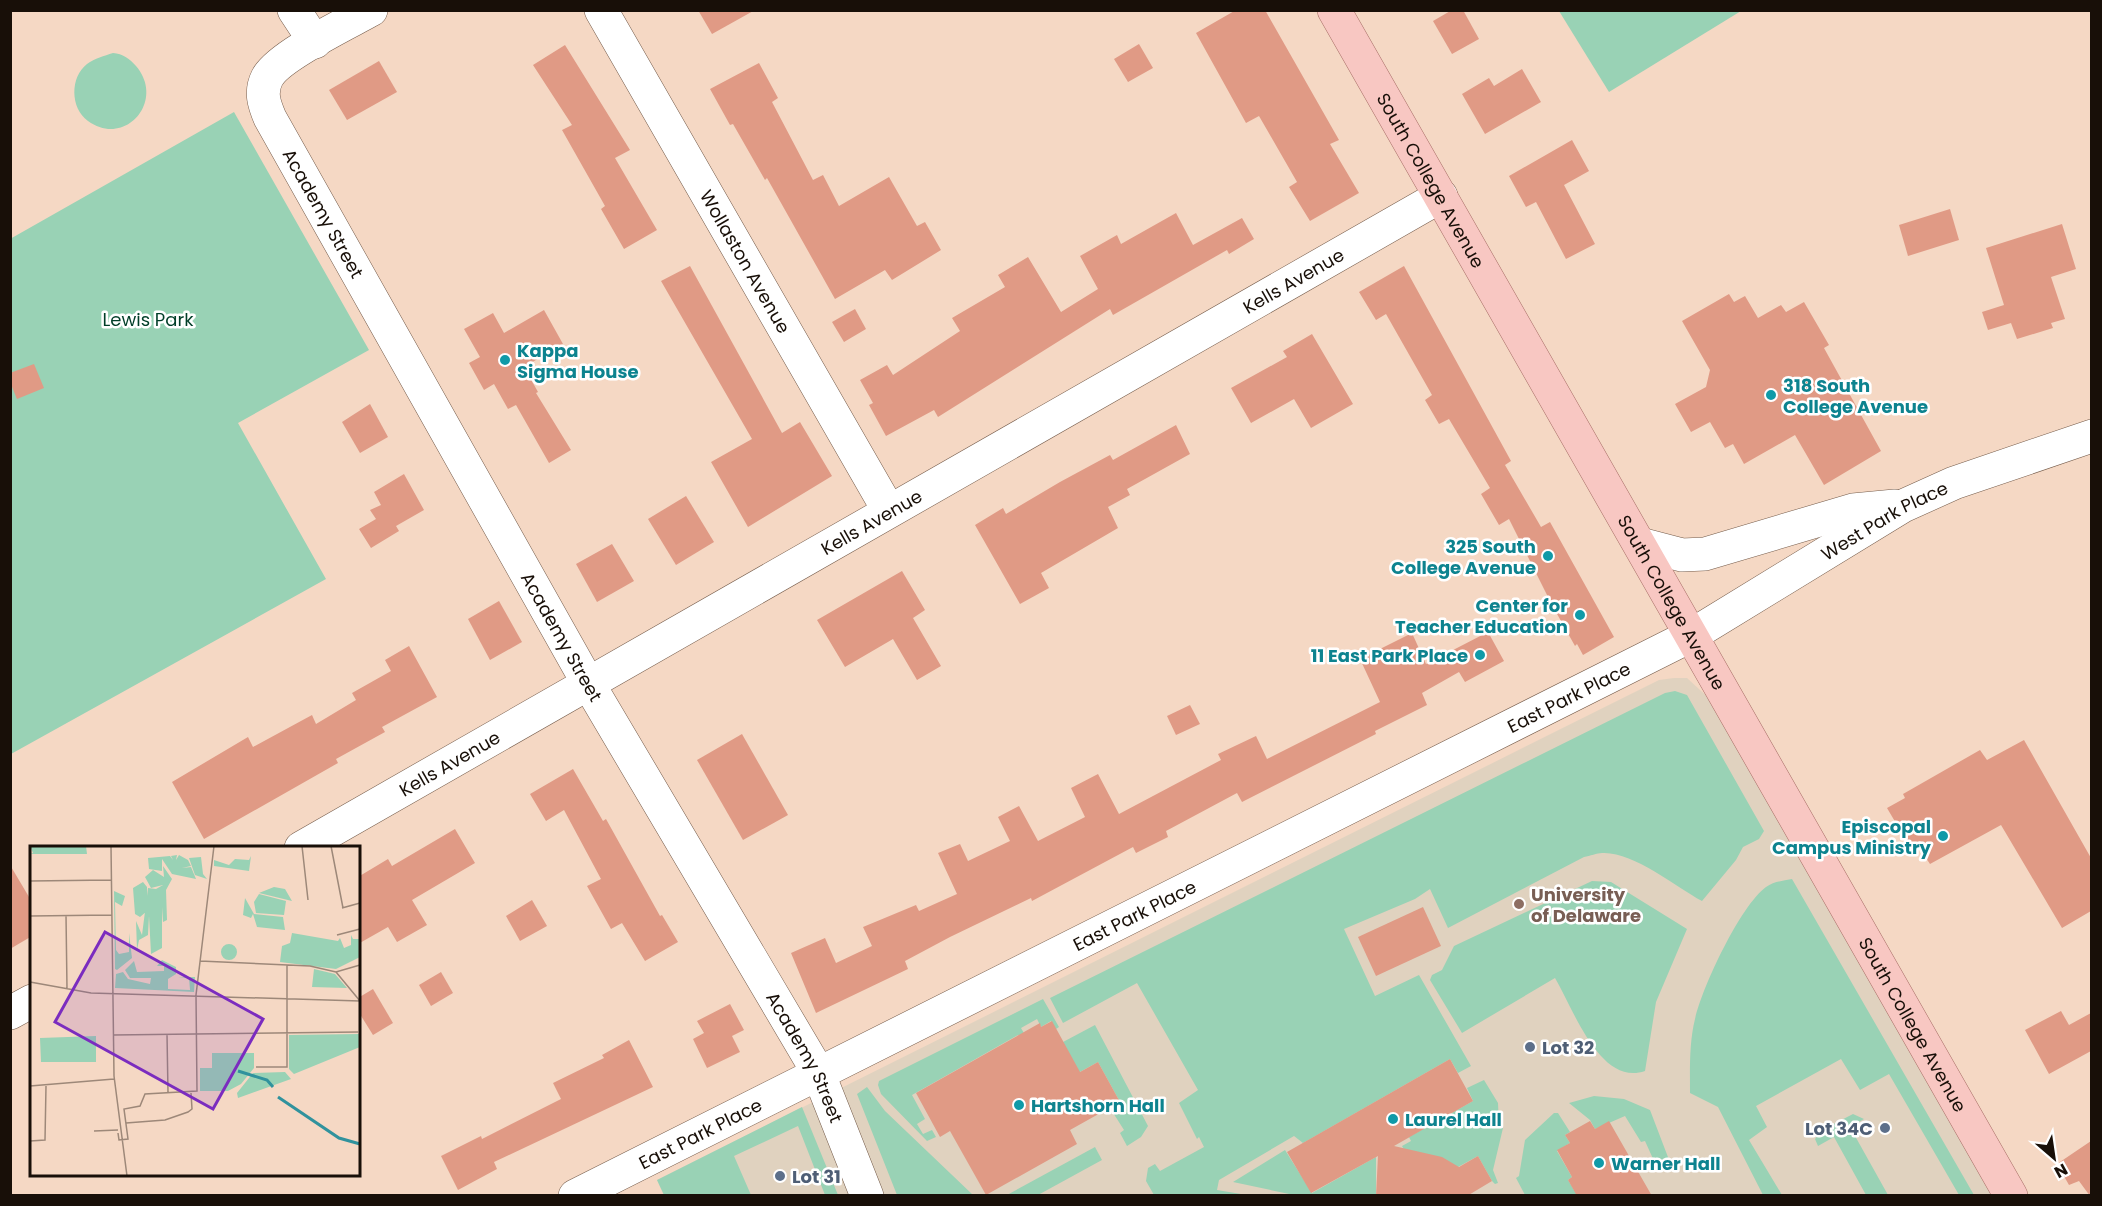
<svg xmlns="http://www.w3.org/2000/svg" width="2102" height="1206" font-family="Poppins,sans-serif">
	<rect width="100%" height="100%" fill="#f5d8c4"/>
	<path fill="#e0d2bf" d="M1674 678H1687L1712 701 1994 1195 664 1196 657 1180 1659 680Z"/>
	<g fill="#99d2b5">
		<path d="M1559 11H1741L1609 92Z"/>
		<path d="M113 53C123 54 129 58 136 66 166 101 125 148 88 121 70 108 70 77 87 64 95 58 104 56 113 53Z"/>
		<path d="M234 112 369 350 238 423 326 579 11 754 10 239Z"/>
		<path d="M1675 691 1687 695 1764 831 1759 839 1743 847 1736 860 1702 901C1675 886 1632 851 1602 853 1597 853 1590 856 1584 857L1448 928 1430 889 1415 899 1344 929 1375 996 1419 975 1471 1066 1458 1073 1450 1059 1303 1143 1294 1136 1219 1180 1217 1190 1247 1195H1154L1146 1181 1148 1168 1155 1164 1160 1171 1204 1147 1199 1137 1197 1139 1179 1103 1198 1090 1137 983 1063 1023 1050 998 1665 693Z"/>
		<path d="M1792 879 1974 1195H1959L1889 1074 1860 1090 1841 1059 1756 1106 1767 1127 1749 1140 1782 1195H1763L1718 1107 1690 1093C1690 1069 1689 1043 1695 1019 1702 988 1740 906 1766 887 1774 881 1783 881 1792 879Z"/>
		<path d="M1592 881 1611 882 1687 929 1656 1002 1645 1071C1600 1087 1573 1008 1555 978L1462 1033 1430 980 1432 975 1442 970 1454 946Z"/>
		<path d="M1043 999 1059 1027 1056 1029 1051 1021 1041 1027 1037 1019 1021 1028 1025 1035H1018L912 1095 925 1119 917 1124 923 1134 932 1130 936 1137 927 1141 881 1094 878 1085 879 1081Z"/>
		<path d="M1095 1025 1148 1126 1141 1137 1127 1146 1120 1133 1124 1130 1110 1108 1120 1102 1098 1062 1067 1079 1063 1042Z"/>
		<path d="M1484 1080 1498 1103 1499 1126 1503 1128 1493 1170 1498 1183 1495 1184 1492 1181 1478 1156 1458 1167 1408 1157 1402 1146 1411 1141 1409 1137 1473 1101 1467 1088Z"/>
		<path d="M867 1087 885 1111 973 1195H897L857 1094Z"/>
		<path d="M1594 1096 1624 1099 1650 1110 1671 1165 1659 1172 1645 1141 1641 1142 1625 1116 1595 1129 1590 1120 1569 1103Z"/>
		<path d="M802 1107 838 1195H825L798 1126 734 1156 751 1195H664L657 1180Z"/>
		<path d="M1554 1113H1558L1570 1132 1565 1135 1570 1143 1557 1151 1572 1177 1568 1180 1577 1195H1525L1516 1178 1519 1176 1525 1140Z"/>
		<path d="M1853 1114 1864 1119 1850 1127 1888 1195H1866L1834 1137 1818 1146 1815 1139 1824 1129Z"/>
		<path d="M1095 1147 1102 1160 1038 1195H1007Z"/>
		<path d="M1285 1150 1312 1193 1376 1157V1195H1294L1233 1182Z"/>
	</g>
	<g fill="#e09a85">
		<path d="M698 10H755L712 34Z"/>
		<path d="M1236 10H1265L1339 140 1330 144 1359 193 1310 221 1289 187 1297 182 1259 116 1246 123 1196 33Z"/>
		<path d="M1452 10H1463L1479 39 1452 54 1433 21Z"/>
		<path d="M1139 44 1153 68 1128 82 1114 59Z"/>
		<path d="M565 45 630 150 615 158 657 230 624 249 601 209 605 206 562 130 572 125 533 65Z"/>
		<path d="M379 61 397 92 347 120 329 90Z"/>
		<path d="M759 63 778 98 772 102 813 180 823 175 839 206 889 177 917 226 925 222 941 250 892 280 885 270 835 299 767 178 765 180 733 124 730 125 710 89Z"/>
		<path d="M1522 69 1541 102 1485 134 1462 94 1489 78 1494 86Z"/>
		<path d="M1572 140 1589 171 1564 185 1595 244 1566 259 1536 202 1526 207 1509 176Z"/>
		<path d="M1950 209 1959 240 1908 256 1899 225Z"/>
		<path d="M1176 213 1193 245 1242 218 1254 239 1229 254 1227 250 1113 315 1110 309 938 417 934 410 886 436 869 405 873 403 860 380 887 365 893 375 960 331 952 318 1005 287 998 275 1028 257 1061 312 1098 289 1080 256 1117 235 1121 244Z"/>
		<path d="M2062 224 2076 269 2051 277 2065 319 2051 323 2053 328 2017 339 2011 323 1988 330 1982 312 2004 305 1986 248Z"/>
		<path d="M690 266 782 433 800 422 832 476 748 527 711 462 752 439 661 281Z"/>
		<path d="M1404 266 1511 461 1505 465 1541 527 1550 522 1614 637 1583 655 1577 644 1575 646 1552 605 1509 519 1499 525 1481 494 1490 488 1449 419 1439 424 1425 400 1432 395 1386 314 1376 320 1359 292Z"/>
		<path d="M1729 294 1734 302 1745 296 1758 318 1781 305 1786 312 1804 302 1829 345 1824 348 1881 451 1824 485 1795 435 1744 464 1733 444 1725 448 1710 422 1691 432 1675 404 1706 387 1710 370 1682 321Z"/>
		<path d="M855 309 866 329 844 342 832 322Z"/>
		<path d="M544 310 563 344 524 367 538 392 536 393 571 450 549 463 516 405 508 409 494 384 484 390 469 363 480 357 464 329 493 313 504 333Z"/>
		<path d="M1312 334 1353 404 1311 428 1294 399 1251 423 1231 388 1287 357 1283 351Z"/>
		<path d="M34 364 44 388 17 399 10 382V373Z"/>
		<path d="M370 404 388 437 360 453 342 422Z"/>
		<path d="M1176 425 1190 454 1127 489 1130 495 1108 507 1118 528 1041 573 1049 588 1020 604 975 525 1003 508 1006 514 1060 482 1110 455 1113 460Z"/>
		<path d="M404 474 424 510 396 526 399 531 371 548 359 529 376 519 370 510 381 505 374 492Z"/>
		<path d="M686 496 714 542 676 565 648 519Z"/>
		<path d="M612 544 634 581 597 602 576 564Z"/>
		<path d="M902 571 925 610 913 618 941 666 917 680 893 639 845 667 817 620Z"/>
		<path d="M499 601 522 642 490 660 468 619Z"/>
		<path d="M1488 632 1504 661 1465 682 1459 672 1422 693 1427 705 1375 731 1376 734 1242 802 1237 793 1166 831 1168 837 1136 853 1133 847 1032 901 1031 898 950 937 905 961 908 969 816 1013 791 953 825 938 836 963 872 946 863 927 916 905 919 911 957 894 938 853 960 844 968 861 1010 841 998 817 1019 806 1038 841 1085 817 1071 788 1098 774 1119 814 1221 760 1218 754 1256 736 1267 759 1380 702 1360 659 1412 633 1426 664Z"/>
		<path d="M409 646 437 697 382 727 385 732 336 759 338 763 204 839 172 782 248 737 253 747 312 715 316 724 356 700 352 693 391 671 385 660Z"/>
		<path d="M1190 705 1200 724 1176 735 1167 716Z"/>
		<path d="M742 734 788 815 743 840 697 760Z"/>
		<path d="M2024 740 2091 858V911L2062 928 2001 825 1930 864 1918 846 1910 847 1887 808 1905 798 1903 794 1980 750 1987 760Z"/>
		<path d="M573 769 603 821 606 819 660 916 662 915 678 942 645 961 622 923 611 929 587 886 601 879 564 810 546 821 530 794Z"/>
		<path d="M455 829 475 863 412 900 427 925 397 942 388 927 358 944V877L388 859 392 866Z"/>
		<path d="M10 865 32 902V936L10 949Z"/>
		<path d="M532 900 547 926 520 941 506 916Z"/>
		<path d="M1423 907 1441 946 1376 976 1358 937Z"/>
		<path d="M441 972 453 993 431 1006 419 985Z"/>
		<path d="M373 989 393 1023 373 1035 358 1011V998Z"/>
		<path d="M730 1004 744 1030 732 1036 740 1052 707 1068 693 1039 704 1033 697 1021Z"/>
		<path d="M2061 1011 2069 1025 2091 1013V1051L2049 1074 2025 1030Z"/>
		<path d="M1052 1021 1080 1072 1098 1062 1120 1102 1070 1130 1077 1144 986 1195 950 1131 940 1137 916 1093 1040 1023 1041 1027Z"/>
		<path d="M629 1040 653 1087 494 1162 497 1169 458 1190 441 1156 481 1136 482 1139 561 1099 553 1083 604 1058 602 1055Z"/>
		<path d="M1450 1059 1473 1101 1394 1146 1442 1157 1459 1167 1478 1156 1492 1181 1467 1196H1376L1378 1156 1311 1193 1287 1152Z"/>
		<path d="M1590 1121 1595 1129 1609 1121 1652 1196H1577L1568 1180 1572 1177 1557 1150 1570 1143 1565 1135Z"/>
		<path d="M2091 1141V1196H2090L2079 1181 2069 1185 2057 1164Z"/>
	</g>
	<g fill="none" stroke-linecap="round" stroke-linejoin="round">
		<g stroke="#755c4b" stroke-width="34">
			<g id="minor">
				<path d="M294 10 315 42"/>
				<path id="s1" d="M371 10C348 23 278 56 267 78 260 92 264 104 270 118L588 683 818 1072 867 1196"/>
				<path id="s2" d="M601 10 889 511"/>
				<path d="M1640 544 1682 555 1705 554 1853 510 1895 506"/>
				<path id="s3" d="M301 848 1441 196"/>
				<path d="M10 1013 32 1001"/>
				<path id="s4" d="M575 1196 1692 635 1903 506 1954 483 2092 436"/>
			</g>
		</g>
		<g stroke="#a76e66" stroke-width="34">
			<g id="major">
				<path id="s5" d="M1334 10 2011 1196"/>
			</g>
		</g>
		<use href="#minor" stroke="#fff" stroke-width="33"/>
		<use href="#major" stroke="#f8c7c2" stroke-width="33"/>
	</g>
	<g fill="#0f9aa8" stroke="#fff" stroke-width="2">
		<circle cx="505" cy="360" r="6"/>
		<circle cx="1771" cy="395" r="6"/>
		<circle cx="1548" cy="556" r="6"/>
		<circle cx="1580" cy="615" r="6"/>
		<circle cx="1480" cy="655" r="6"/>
		<circle cx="1943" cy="836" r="6"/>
		<circle cx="1019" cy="1105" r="6"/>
		<circle cx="1393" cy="1119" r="6"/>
		<circle cx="1599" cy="1163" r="6"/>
	</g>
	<circle fill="#8d6e63" stroke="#fff" stroke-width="2" cx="1519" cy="904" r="6"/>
	<g fill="#5c6f8a" stroke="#fff" stroke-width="2">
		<circle cx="1530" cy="1047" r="6"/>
		<circle cx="1885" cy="1128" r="6"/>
		<circle cx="780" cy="1176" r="6"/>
	</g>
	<g text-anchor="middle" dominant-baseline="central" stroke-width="5" stroke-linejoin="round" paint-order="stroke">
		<g font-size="18" fill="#180f08" stroke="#fff">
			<text stroke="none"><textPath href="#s5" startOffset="196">South College Avenue</textPath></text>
			<text stroke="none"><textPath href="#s1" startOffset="276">Academy Street</textPath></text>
			<text stroke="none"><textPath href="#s2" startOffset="290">Wollaston Avenue</textPath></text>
			<text stroke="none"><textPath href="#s3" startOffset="1143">Kells Avenue</textPath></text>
			<text stroke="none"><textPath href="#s4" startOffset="1474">West Park Place</textPath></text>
			<text stroke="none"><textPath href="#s3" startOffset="657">Kells Avenue</textPath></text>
			<text stroke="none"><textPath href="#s5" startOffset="682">South College Avenue</textPath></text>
			<text stroke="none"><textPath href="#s1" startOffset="762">Academy Street</textPath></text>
			<text stroke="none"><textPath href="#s4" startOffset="1112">East Park Place</textPath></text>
			<text stroke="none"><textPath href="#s3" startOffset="171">Kells Avenue</textPath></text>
			<text stroke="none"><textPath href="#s4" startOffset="626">East Park Place</textPath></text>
			<text stroke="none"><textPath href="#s5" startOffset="1168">South College Avenue</textPath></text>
			<text stroke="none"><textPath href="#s1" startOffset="1248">Academy Street</textPath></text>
			<text stroke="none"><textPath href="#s4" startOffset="140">East Park Place</textPath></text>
		</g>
		<g font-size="18" fill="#003e28" stroke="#fff">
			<text x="148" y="319">Lewis Park</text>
		</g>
		<g font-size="18" font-weight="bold" fill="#0d838f" stroke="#fff" text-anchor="start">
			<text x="517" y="350">Kappa<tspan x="517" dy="21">Sigma House</tspan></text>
			<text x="1783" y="385">318 South<tspan x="1783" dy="21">College Avenue</tspan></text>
			<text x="1536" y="546" text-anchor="end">325 South<tspan x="1536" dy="21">College Avenue</tspan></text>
			<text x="1568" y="605" text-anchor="end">Center for<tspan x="1568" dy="21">Teacher Education</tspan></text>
			<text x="1468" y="655" text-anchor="end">11 East Park Place</text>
			<text x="1931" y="826" text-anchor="end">Episcopal<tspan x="1931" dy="21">Campus Ministry</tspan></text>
			<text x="1031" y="1105">Hartshorn Hall</text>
			<text x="1405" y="1119">Laurel Hall</text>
			<text x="1611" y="1163">Warner Hall</text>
		</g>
		<g font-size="18" font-weight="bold" fill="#785e54" stroke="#fff" text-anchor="start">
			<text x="1531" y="894">University<tspan x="1531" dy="21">of Delaware</tspan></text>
		</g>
		<g font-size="18" font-weight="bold" fill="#4e5e75" stroke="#fff" text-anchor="start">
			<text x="1542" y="1047">Lot 32</text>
			<text x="1873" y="1128" text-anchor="end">Lot 34C</text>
			<text x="792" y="1176">Lot 31</text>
		</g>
	</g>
	<g transform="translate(30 846)">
		<rect width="330" height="330" fill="#f5d8c4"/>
		<path d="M0 0H56L57 8H0L3 7ZM147 9 146 14 149 9 158 14 161 20 152 22 161 21 166 33 142 28 132 13V25L119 23 118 12 140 10 143 14 141 10ZM221 10 219 25 184 20V14L199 19 205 13 219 14ZM171 11 173 28 177 33 165 29 159 12ZM133 20 142 33 136 44 137 74 133 76 132 61V102L121 108 119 70 118 89 109 94 107 104 106 75 112 89 118 42 126 43 133 39 121 42 115 31 123 24 134 31ZM113 36 117 41V65L110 71 105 68 103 42ZM244 41 255 43 262 55 229 47ZM84 45 95 50 92 60 85 56 86 104 89 108 99 106V87L102 112 87 124 85 123ZM229 48 256 55 254 69 226 67 224 56ZM215 52 224 68 253 71 255 84 227 81 223 68 221 72 213 69ZM262 87 308 95 310 92 314 102 321 99V89L323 93H330V111L306 123 250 116 252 100 260 97ZM191 106a8 8 0 1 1 16 0a8 8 0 1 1-16 0ZM132 114 146 121V128L138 133V143L160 144 159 132 148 131H165L164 146 85 142 86 128 93 126 98 133 120 138 121 132H100L95 124 104 115 107 126 134 125V120H127ZM284 123 305 128 317 142 282 141ZM330 188V201L264 228 259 223V189ZM66 190V216H11L10 192ZM182 207H224V222L211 238 198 245H170V222H182ZM255 226 261 233 208 252 207 247 223 227Z" fill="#99d2b5"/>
		<path fill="none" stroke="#30929d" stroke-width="3" d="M208 225 237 234 243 241M248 251 309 292 330 298"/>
		<path fill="none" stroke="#9d8879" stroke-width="1.5" d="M81 0 84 230 97 330M272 0 278 54M301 0 313 62M0 35 81 34M312 62 330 57M36 69 37 143M0 70 82 69M307 89 330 83M170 115 280 120 306 126 330 119M306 126 330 155M0 136 61 147 330 155M137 188 138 247M83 189 328 186M226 221H257V119M0 240 84 233M96 277 135 274 158 266 162 263 161 247M64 285 88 284M88 287 89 294 98 293 94 263 110 260 115 248 167 245 166 149 184 0M0 295 15 294 16 240"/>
		<path fill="#7b2cbf" fill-opacity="0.15" stroke="#7b2cbf" stroke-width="3" d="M75 86 233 173 183 263 25 176Z"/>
		<rect width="330" height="330" fill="none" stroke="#180f08" stroke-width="3"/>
	</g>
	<rect width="2102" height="1206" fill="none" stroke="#180f08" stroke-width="24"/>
	<g transform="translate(2054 1158) rotate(151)" stroke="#ffffff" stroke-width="4.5" paint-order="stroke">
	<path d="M0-4.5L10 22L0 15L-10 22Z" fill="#180f08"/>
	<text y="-9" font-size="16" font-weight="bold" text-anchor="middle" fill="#180f08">N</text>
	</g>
</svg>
